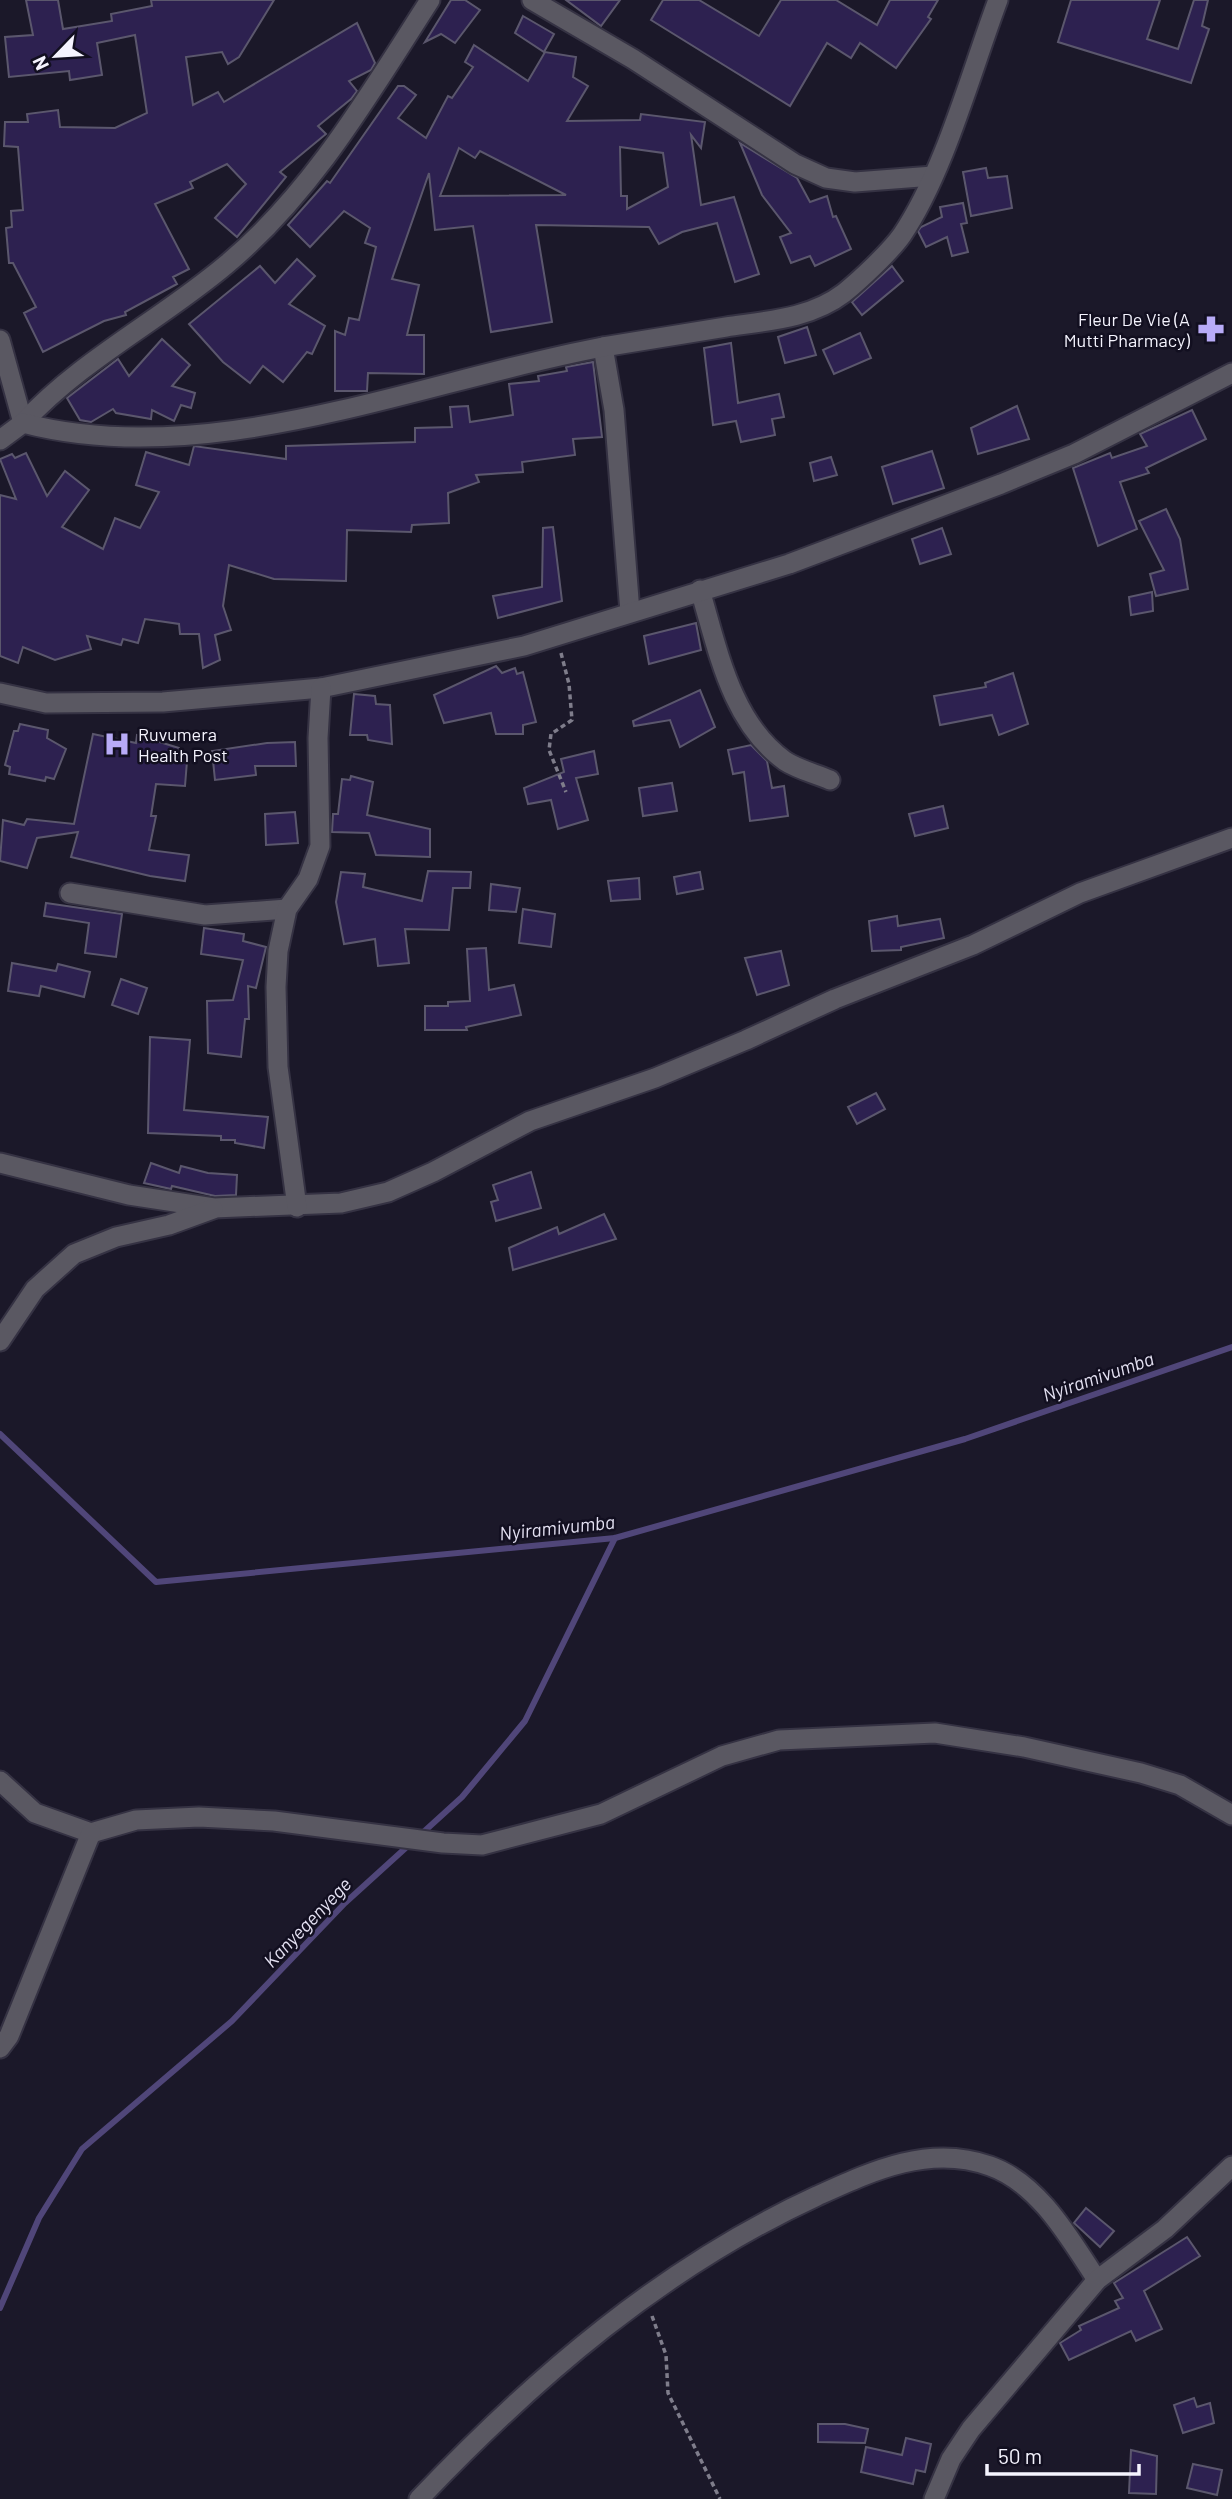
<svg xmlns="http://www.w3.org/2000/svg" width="1232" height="2499" font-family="Barlow,sans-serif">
	<rect width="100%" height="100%" fill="#1b1829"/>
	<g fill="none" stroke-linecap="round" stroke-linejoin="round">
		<g stroke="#504679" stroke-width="6">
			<path d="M0 1434 156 1582 615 1538 965 1439 1232 1347"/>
			<path d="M418 1837 462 1797 525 1721 615 1538"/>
			<path d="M0 2308 39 2218 82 2149 232 2021 345 1903 410 1844"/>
		</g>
	</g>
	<g fill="#2d2150" stroke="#5b576d" stroke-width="2" fill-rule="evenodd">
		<path d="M26 0H58L63 29 112 21 111 14 152 6 151 0H274L239 57 228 64 222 52 186 57 193 105 218 92 224 102 357 23 375 63 371 70 349 81 357 91 351 99 318 126 326 134 280 172 286 177 237 237 215 218 246 184 227 164 190 182 193 188 155 204 189 269 173 277 177 284 125 312 126 315 104 321 43 352 24 313 36 307 13 263H9L6 228 12 227 11 211 23 210 18 147 4 146 5 122H28L27 114 58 110 60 127 115 128 147 113 135 35 97 43 102 75 70 80 69 71 9 77 5 37 33 35Z"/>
		<path d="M451 0H465L480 10 455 43 441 34 425 42Z"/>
		<path d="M566 0H620L601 26Z"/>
		<path d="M663 0H699L759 36 781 0H836L877 25 890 0H938L928 17 931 19 896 68 860 43 851 58 827 43 790 106 651 20Z"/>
		<path d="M1071 0H1160L1147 39 1178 49 1194 0H1208L1202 26 1209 29 1191 83 1058 42Z"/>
		<path d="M523 16 554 34 544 52 515 33Z"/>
		<path d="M474 45 528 81 545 52 576 57 573 77 588 86 567 121 640 120 641 114 705 122 701 148 691 135 701 205 734 197 759 274 735 282 717 223 682 232 659 244 649 227 536 225 552 322 491 332 473 226 435 230 429 173 392 279 419 285 407 335H424V374L368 373 367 391H335V331L345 335 349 318 359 320 376 247 365 243 370 228 344 211 310 247 288 225 327 181 330 183 398 86H404L416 95 398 118 426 138 448 96 452 98 473 67 465 62ZM620 147 663 153 668 187 627 209V196H621ZM459 148 475 158 480 151 566 195 440 196Z"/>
		<path d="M740 143 797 178 810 202 827 196 833 217 836 216 851 249 815 266 810 256 791 263 780 237 791 233 762 195Z"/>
		<path d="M986 168 988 178 1007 176 1012 208 971 216 963 172Z"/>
		<path d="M963 203 967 223 961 224 968 252 952 256 947 237 926 247 918 231 921 227 942 217 940 207Z"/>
		<path d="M297 259 315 276 289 304 325 326 312 354 307 352 283 382 263 366 250 383 223 362 189 324 260 266 275 283Z"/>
		<path d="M892 266 903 281 862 315 852 302Z"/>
		<path d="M807 327 816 355 785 363 778 337Z"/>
		<path d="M860 333 871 358 834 374 823 350Z"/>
		<path d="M162 339 190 365 172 386 195 393 191 408 181 405 174 421 152 410 151 419 116 413 113 409 91 422 80 420 67 398 118 359 129 376Z"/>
		<path d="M731 343 738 403 779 394 784 417 772 419 775 435 741 442 736 421 713 425 704 348Z"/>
		<path d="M593 362 602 437 573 439 575 455 522 462 523 472 476 475 479 482 448 493 449 523 412 525 411 532 347 530 346 581 274 579 229 565 223 606 231 630 215 635 220 660 203 668 199 634H180L179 624 145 619 138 643 123 639 121 645 87 636 91 649 55 660 23 647 18 663 0 656V495L16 499 0 459 12 454 15 458 26 453 47 496 65 471 89 490 62 527 103 549 115 518 140 528 159 492 136 485 146 452 189 465 194 446 286 459V446L415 442V428L452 427 450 407 468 406 470 422 513 415 509 384 539 381 538 376 567 371 566 367Z"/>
		<path d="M1017 406 1029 439 978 454 971 428Z"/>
		<path d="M1192 410 1206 439 1146 468 1149 473 1120 482 1137 529 1098 546 1073 468 1110 453 1112 458 1147 446 1140 434Z"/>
		<path d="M932 451 944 488 893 504 882 467Z"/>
		<path d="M831 457 837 475 814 481 810 463Z"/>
		<path d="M1166 509 1180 539 1188 589 1156 596 1150 574 1164 570 1139 521Z"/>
		<path d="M553 527 562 601 498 618 493 596 542 587 543 528Z"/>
		<path d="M942 528 951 554 920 564 912 539Z"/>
		<path d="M1152 592 1153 611 1131 615 1129 597Z"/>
		<path d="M696 623 701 650 649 664 644 636Z"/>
		<path d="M496 666 502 673 515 668 517 674 523 672 536 722 523 725V734H496L491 713 444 723 434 695Z"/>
		<path d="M1013 673 1028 724 999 735 992 715 940 725 934 696 986 687 985 683Z"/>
		<path d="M700 690 715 727 680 747 670 720 634 726 633 721Z"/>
		<path d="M354 694 375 696 376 704 390 705 392 744 368 740 367 735H350Z"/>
		<path d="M20 724 48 730 47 738 66 749 54 779 46 777 45 781 9 774 10 767 5 765 14 731H18Z"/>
		<path d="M93 734 136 743 137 735 179 748 178 759 187 761 185 786 156 784 151 816H156L149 850 189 855 185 881 150 876 71 857 78 832 37 838 27 868 0 861 3 820 24 825 27 819 74 824Z"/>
		<path d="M295 742 296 766H255L256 775 215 780 212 751 267 743Z"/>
		<path d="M751 745 767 761 772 788 784 786 788 816 750 821 744 772 733 774 728 750Z"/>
		<path d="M594 751 598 774 576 778 588 820 558 829 551 800 528 804 524 788 564 772 561 759Z"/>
		<path d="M351 776 373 782 367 815 430 829V857L376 855 369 833 332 832 333 814H338L342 779 350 780Z"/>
		<path d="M672 783 677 811 643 816 639 788Z"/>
		<path d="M943 806 948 828 915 836 909 814Z"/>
		<path d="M295 812 298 843 266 845 265 814Z"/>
		<path d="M428 871 471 872 470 888H453L449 930 405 929 409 963 378 966 375 939 344 944 336 902 341 872 365 874 363 887 422 901Z"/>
		<path d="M700 872 703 889 677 894 674 877Z"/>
		<path d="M639 878 640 899 611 901 608 881Z"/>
		<path d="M491 884 520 888 516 912 489 910Z"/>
		<path d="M46 903 122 914 116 957 85 953 89 923 44 916Z"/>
		<path d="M523 909 555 914 551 947 519 943Z"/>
		<path d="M897 916 898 926 940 919 944 938 901 947V950L872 951 869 921Z"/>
		<path d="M204 928 244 934 243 941 266 947 256 988 248 986 249 1019H245L241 1057 208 1053 207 1001 233 1000 243 960 201 954Z"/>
		<path d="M486 948 489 990 514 985 521 1015 466 1027 467 1030H425V1006H448V1002L470 1001 467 949Z"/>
		<path d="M781 951 789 985 757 995 745 958Z"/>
		<path d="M12 963 56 971 58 964 90 972 84 997 41 986 39 996 8 991Z"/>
		<path d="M121 979 147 988 138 1014 112 1005Z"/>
		<path d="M150 1037 190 1040 184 1110 268 1117 264 1148 235 1143V1140H221V1136L148 1133Z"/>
		<path d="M876 1093 885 1109 857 1124 848 1107Z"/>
		<path d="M151 1163 179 1173 181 1166 208 1173 237 1175 236 1195 215 1196 172 1186 171 1189 144 1183Z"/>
		<path d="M531 1172 541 1208 496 1221 491 1202 498 1200 493 1185Z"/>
		<path d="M604 1214 616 1239 513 1270 509 1248 557 1227 559 1234Z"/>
		<path d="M1086 2208 1114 2231 1100 2247 1074 2223Z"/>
		<path d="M1187 2237 1200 2256 1144 2291 1162 2329 1136 2341 1131 2331 1069 2360 1060 2343 1081 2330 1079 2326 1119 2308 1115 2301 1123 2298 1114 2283Z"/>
		<path d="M1194 2398 1197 2407 1210 2403 1214 2423 1183 2433 1174 2405Z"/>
		<path d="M818 2424H845L868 2429 865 2443 818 2442Z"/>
		<path d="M906 2438 931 2444 925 2472 916 2470 913 2484 861 2472 866 2447 902 2455Z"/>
		<path d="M1131 2450 1157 2456 1156 2494 1129 2493Z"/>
		<path d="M1193 2464 1222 2470 1217 2495 1187 2488Z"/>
	</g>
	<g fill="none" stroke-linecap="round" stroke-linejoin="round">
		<g stroke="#353243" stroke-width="23">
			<g id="street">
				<path d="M532 0 633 59 795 164 826 178 855 182 933 176"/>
				<path d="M0 340 23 423"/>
				<path d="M603 347 614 410 630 612"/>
				<path d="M23 423C82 359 161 320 227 264 313 192 370 93 430 0"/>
				<path d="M0 440 23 423C210 472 420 381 603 347 644 340 685 334 726 327 766 321 810 319 844 293 860 280 890 252 902 235 944 173 971 72 998 0"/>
				<path d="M700 590C718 650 731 722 785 761 797 769 816 774 830 780"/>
				<path d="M0 693 46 703 163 702 321 688 524 646 789 564 1001 484 1074 454 1232 373"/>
				<path d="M70 893 205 915 287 909"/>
				<path d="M0 1163 129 1195 214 1208 341 1203 388 1192 433 1172 530 1121 655 1078 746 1040 835 999 973 945 1080 893 1232 838"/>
				<path d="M297 1207 278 1067 276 987 278 951 287 909 308 879 320 846 318 738 321 688"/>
				<path d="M0 1341 35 1289 74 1254 116 1237 169 1225 213 1209"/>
				<path d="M0 1781 35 1813 91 1833 136 1820 199 1817 274 1821 443 1843 482 1845 601 1814 722 1756 779 1740 935 1733 1024 1747 1141 1773 1180 1785 1232 1815"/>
				<path d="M0 2048 9 2036 91 1833"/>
				<path d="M419 2499C535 2377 663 2267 817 2196 872 2171 929 2144 990 2166 1039 2183 1070 2239 1097 2280"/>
				<path d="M934 2499 951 2459 971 2429 1097 2280 1165 2229 1232 2166"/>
			</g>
		</g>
		<g stroke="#7f7d8b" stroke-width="3.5" stroke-dasharray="5 3.5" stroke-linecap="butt">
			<path d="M561 653 569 684 572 720 551 734 549 750 566 792"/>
			<path d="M652 2316 666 2355 668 2393 720 2499"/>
		</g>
		<use href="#street" stroke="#5a5862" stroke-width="19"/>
	</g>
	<defs>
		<g id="pharmacy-bare" transform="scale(2.1)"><path d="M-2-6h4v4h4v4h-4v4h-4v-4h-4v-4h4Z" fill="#b8abf7" stroke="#120f20" stroke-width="2.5" paint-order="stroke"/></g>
		<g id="hospital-bare" transform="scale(2.1)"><path d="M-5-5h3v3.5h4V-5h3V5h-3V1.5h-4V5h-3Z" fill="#b8abf7" stroke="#120f20" stroke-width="2.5" paint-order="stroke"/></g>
	</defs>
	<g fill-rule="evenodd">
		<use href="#pharmacy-bare" x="1211" y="329"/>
		<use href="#hospital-bare" x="117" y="744"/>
	</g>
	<g text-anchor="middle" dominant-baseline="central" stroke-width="5" stroke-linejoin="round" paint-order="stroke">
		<g font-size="18" fill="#f5f4fe" stroke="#120f20" text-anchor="end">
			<text x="1190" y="319">Fleur De Vie (A<tspan x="1190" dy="21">Mutti Pharmacy)</tspan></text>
			<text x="138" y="734" text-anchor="start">Ruvumera<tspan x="138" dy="21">Health Post</tspan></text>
		</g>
		<g font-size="19" font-style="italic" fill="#e4e1f2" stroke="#120f20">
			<text transform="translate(1098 1376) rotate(-19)">Nyiramivumba</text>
			<text transform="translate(557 1527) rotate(-6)">Nyiramivumba</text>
			<text transform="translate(307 1922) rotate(-46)">Kanyegenyege</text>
		</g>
	</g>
	<g transform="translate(56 56) rotate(245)" stroke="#120f20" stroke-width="5" paint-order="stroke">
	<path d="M0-5L12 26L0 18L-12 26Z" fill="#f5f4fe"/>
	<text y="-10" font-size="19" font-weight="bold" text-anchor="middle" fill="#f5f4fe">N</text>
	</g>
	<path d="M987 2464v10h152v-10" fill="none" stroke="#f5f4fe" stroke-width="3.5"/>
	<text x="998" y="2464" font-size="21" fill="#f5f4fe" stroke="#120f20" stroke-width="5" paint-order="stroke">50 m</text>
</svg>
